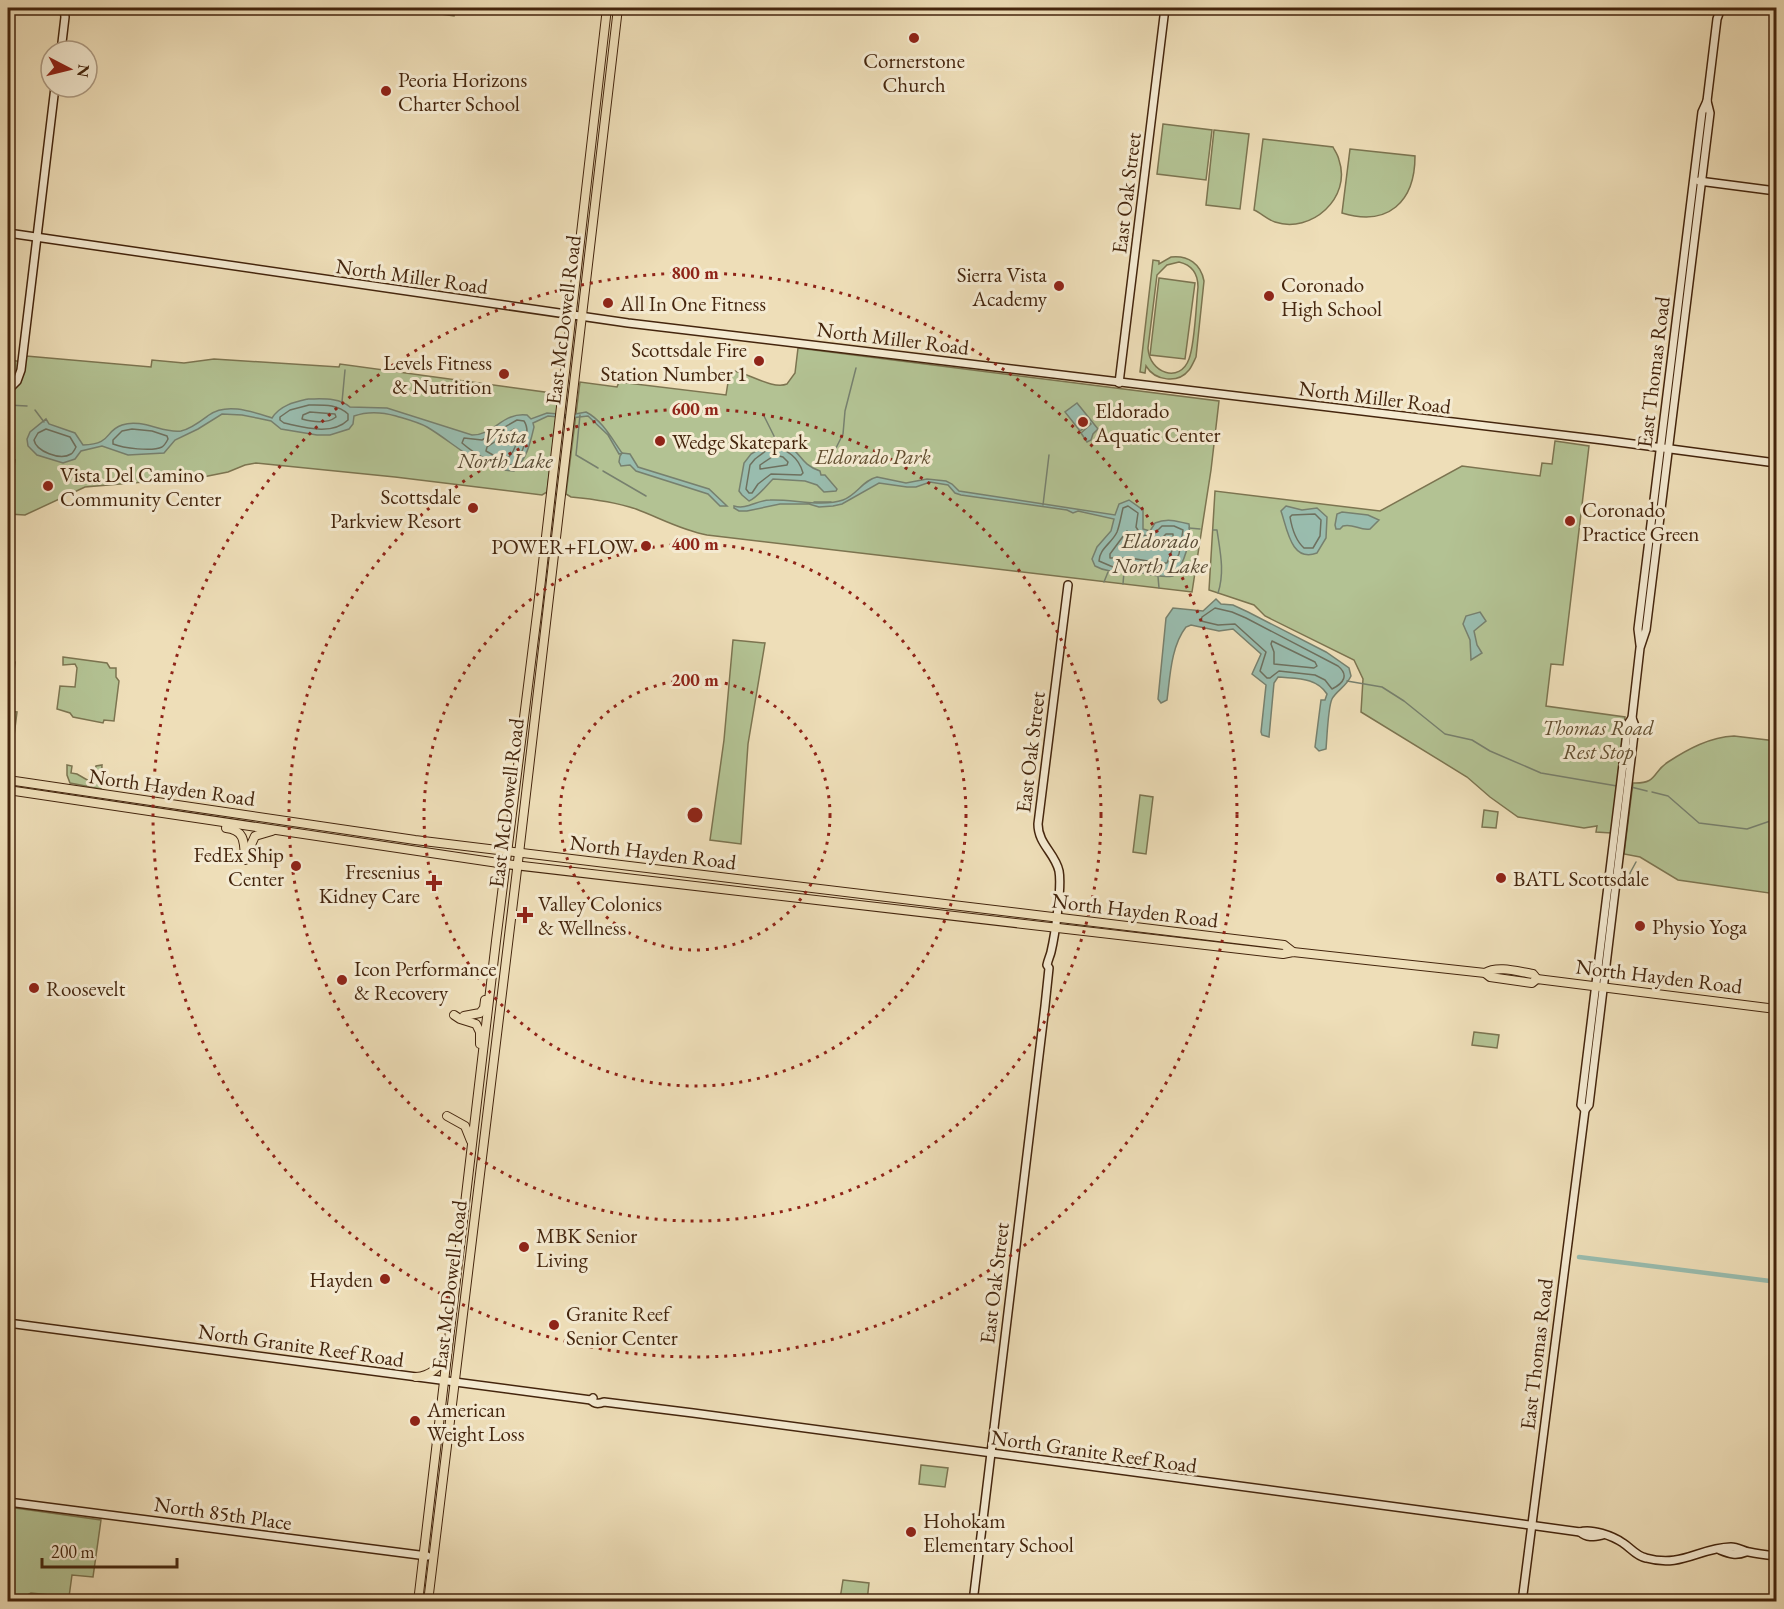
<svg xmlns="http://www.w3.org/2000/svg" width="1784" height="1609" font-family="'EB Garamond',serif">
	<rect width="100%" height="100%" fill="#eedeb8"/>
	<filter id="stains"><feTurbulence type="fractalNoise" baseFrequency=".00333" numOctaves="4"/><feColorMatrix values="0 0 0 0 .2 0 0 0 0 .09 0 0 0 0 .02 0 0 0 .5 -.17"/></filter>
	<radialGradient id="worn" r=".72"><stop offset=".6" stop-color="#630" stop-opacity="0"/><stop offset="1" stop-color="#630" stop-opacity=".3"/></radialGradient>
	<g fill="#b3c293" stroke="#7c7450" stroke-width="1.5" fill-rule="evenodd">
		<path d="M427 8H455L454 16 427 12Z"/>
		<path d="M1163 124 1212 130 1206 180 1157 174Z"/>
		<path d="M1214 130 1249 134 1240 209 1206 205Z"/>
		<path d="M1263 139 1333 147C1335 151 1338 155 1339 160 1352 198 1311 234 1275 222 1268 220 1261 213 1254 210Z"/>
		<path d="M1350 149 1415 156C1415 202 1388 227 1342 213Z"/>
		<path d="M1171 257C1188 255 1201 264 1204 281L1196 357C1194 361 1192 366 1189 370 1178 384 1155 381 1146 366L1145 373 1140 372 1153 260 1159 261V264ZM1179 262C1192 265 1198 273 1198 287 1196 306 1195 343 1189 359 1180 384 1149 373 1148 348L1157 275 1167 265Z"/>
		<path d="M1159 278 1195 283 1185 359 1150 355Z"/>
		<path d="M798 348 1219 401 1211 470 1192 592 707 535C681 530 660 518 636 509 615 502 593 499 571 497L566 494 580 382 617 387 619 382 726 395 730 370C747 372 772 390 787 384L795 373Z"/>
		<path d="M26 356 151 367 152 360 184 363 214 359 339 367 340 364 559 394 547 492 542 495 395 477 256 463 245 465 228 472 203 477 85 487 25 515 8 514 15 460 8 459V359L25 363Z"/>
		<path d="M1555 441 1589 446 1563 665 1551 664 1546 706 1625 717 1611 833 1596 832 1597 826 1584 828 1518 817 1490 797 1467 777 1361 712 1363 679 1354 660 1265 616 1254 605 1209 590 1215 491 1380 511 1462 466 1540 476 1542 463 1552 464Z"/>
		<path d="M733 640 765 643 748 744 741 844 710 840 724 740Z"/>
		<path d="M63 657 107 663 110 668H116V677L119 681 114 721 104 720 103 723 73 717 70 713 57 709 60 686 75 687 77 668 75 664 63 665Z"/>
		<path d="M8 659 15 662 11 698 8 700Z"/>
		<path d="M8 711 17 712 13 744 8 743Z"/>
		<path d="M1734 736 1776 741V894L1678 880 1640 857 1624 854 1633 783C1658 784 1652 772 1668 762 1688 749 1710 737 1734 736Z"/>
		<path d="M67 765 72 766 71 773 77 774 89 781 94 775 96 766 102 765 101 789 70 783 67 775Z"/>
		<path d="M1140 795 1153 797 1146 854 1133 852Z"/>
		<path d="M1484 810 1498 812 1496 828 1482 827Z"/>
		<path d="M1474 1032 1499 1035 1497 1048 1472 1045Z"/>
		<path d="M921 1465 948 1468 945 1487 919 1484Z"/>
		<path d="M8 1507 101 1520 93 1577 72 1575 69 1597 31 1593 29 1594V1601H8Z"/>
		<path d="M843 1580 869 1583 867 1601 840 1599Z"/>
	</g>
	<g fill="#99bcae" stroke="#77806e" stroke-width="1.5">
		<path d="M308 399C322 399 339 397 350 407L387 408 472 435C495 435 502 412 527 415L531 419 547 413 570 415 586 412C602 420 612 439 622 453L619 454 608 435 588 416 570 418 548 416 533 423 534 427C530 444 527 458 514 471 478 470 456 444 427 427 418 422 406 419 396 416 382 412 368 411 354 416L353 424 349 429 330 435H317L281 429 271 421 257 418 242 415 222 414 198 429 175 440 164 453 128 455 102 446 81 451 75 459 63 463 37 455 28 446 27 439 30 432 46 419 49 424 75 433 83 445C113 444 104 431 122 425 142 418 164 434 181 431 191 429 201 421 209 415 227 402 253 412 272 418 280 405 295 402 308 399Z"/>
		<path d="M1077 403 1098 429 1093 434 1091 440 1087 442 1081 433 1091 424 1090 423 1080 431 1065 412Z"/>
		<path d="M765 441C803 441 793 462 820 471L821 475H825L837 489 836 491 824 492 817 485 805 481 773 479C766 486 757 498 749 501L742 495 739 491 744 463 751 454 763 447Z"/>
		<path d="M622 453 630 454 638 467 709 489 727 506H720L708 494 636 471 630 465 621 466 619 462 620 456Z"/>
		<path d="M877 477 906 483 927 479 946 481 952 484 959 491 1115 515 1119 504 1129 500 1143 510V529L1150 531 1155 523C1167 518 1177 521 1189 524 1191 540 1185 564 1173 576 1158 579 1144 572 1129 571 1116 571 1108 573 1095 566L1092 559 1097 547 1111 531 1114 519 1078 511 1073 513 1067 510 961 495 955 493 948 485 930 482 916 487H907L879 483 842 504 833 506 819 507 809 504H780L747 511H739L734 508V506C747 510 757 500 770 500 793 499 822 507 843 500 857 495 863 480 877 477Z"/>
		<path d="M1286 506 1302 510 1317 508 1327 517 1326 538 1317 553C1291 563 1287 528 1281 511Z"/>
		<path d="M1342 512 1368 515 1379 520 1370 529C1360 531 1353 523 1343 526L1340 529H1336L1335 525 1337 514Z"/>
		<path d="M1216 599 1221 604 1233 605 1248 612 1326 652 1349 668 1351 676C1346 687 1336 691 1332 699 1328 707 1327 738 1326 749L1319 751 1315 747 1321 700H1325L1327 694C1316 677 1297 679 1278 677L1274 683 1269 737 1262 735 1261 732 1266 685 1252 674 1261 654 1233 629 1219 631 1191 625 1186 627C1171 646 1170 677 1167 700L1161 703 1158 699 1166 618 1173 608 1203 611Z"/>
		<path d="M1480 612 1486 621 1474 631 1477 645 1482 653 1471 660 1470 640 1463 624 1466 616Z"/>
	</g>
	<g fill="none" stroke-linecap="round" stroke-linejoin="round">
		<g stroke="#6e705e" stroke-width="1.5">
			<path d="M309 405C324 405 337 404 348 414V420C332 436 303 427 284 423L280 420V417L290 410Z"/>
			<path d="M310 412 335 414 336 417C327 424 313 422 302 419L303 415Z"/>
			<path d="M517 420 524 421C532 433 522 456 512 465 492 465 476 455 462 443L464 438 482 440Z"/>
			<path d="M46 429 70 437 76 447C75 449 73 453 71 454 60 461 36 451 34 440L38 433Z"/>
			<path d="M132 429 152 431 167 436 168 439C167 441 165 445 162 447 152 452 123 448 113 444V440L122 431Z"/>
			<path d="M514 429 517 430C520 438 515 450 509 457L493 455 486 451 487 447Z"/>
			<path d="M771 447C787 448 799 458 803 473L801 475 771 474 758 484 752 493H749L746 489 750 465 755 459Z"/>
			<path d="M775 455 783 457 788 462 787 465 760 469V465Z"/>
			<path d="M1128 506 1138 513 1136 527 1141 535 1152 536 1162 526H1174L1183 530 1179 554 1170 570 1164 571 1129 565 1113 567 1099 561C1099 549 1112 543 1117 532 1120 524 1121 516 1123 508Z"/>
			<path d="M1315 514 1321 520 1320 536 1313 548H1304C1295 540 1292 529 1290 517L1292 515Z"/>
			<path d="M1127 531C1141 544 1151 552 1166 534H1173V548L1167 563H1160L1130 558H1110V554Z"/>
			<path d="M1215 608 1232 612 1246 618 1338 666C1349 675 1344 683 1332 689L1325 680 1315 675 1279 671 1270 678H1267L1260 671 1266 652 1235 624 1218 625 1201 621 1202 617Z"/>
			<path d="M1272 641 1315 662 1317 666 1314 668 1274 664V652L1271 644Z"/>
		</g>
		<g stroke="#77806e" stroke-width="1.5">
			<path d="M342 402 345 370"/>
			<path d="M8 405 27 406"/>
			<path d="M35 410 44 422"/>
			<path d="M580 415 576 455 598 468"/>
			<path d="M764 416 777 442"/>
			<path d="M833 454 843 434 845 411 856 368"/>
			<path d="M603 471 646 496"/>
			<path d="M814 502H831"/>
			<path d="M1043 505 1049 455"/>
			<path d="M1189 528 1200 529"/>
			<path d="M1213 530H1217C1220 551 1225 572 1218 593"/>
			<path d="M1158 577 1159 588"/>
			<path d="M1104 582 1108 572"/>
			<path d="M1123 584 1124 572"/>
			<path d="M1347 681 1382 687 1404 701 1445 734 1472 740 1490 751 1541 773 1617 786"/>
			<path d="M1631 787 1647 791"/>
			<path d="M1652 792 1668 796 1699 823 1747 829 1776 819"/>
			<path d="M1631 884 1630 873 1636 862"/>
		</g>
		<path stroke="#99bcae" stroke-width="4.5" d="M1579 1257 1770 1281 1776 1278"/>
		<g stroke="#44250d" stroke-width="10">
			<g id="secondary">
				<path d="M61 51 65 17 64 8"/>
				<path d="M1699 181 1776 191"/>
				<path d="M8 233 628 323 1603 440 1776 463"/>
				<path d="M1119 383 1165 8"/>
				<path d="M8 390 17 381 21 370 55 87"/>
				<path d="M8 449 10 457 8 479"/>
				<path d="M8 505 10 488 8 477"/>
				<path d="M1640 645 1638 629 1702 112 1707 101"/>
				<path d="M1585 1110 1581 1105 1628 724 1632 718 1640 648 1646 630 1710 113 1707 101 1717 19 1721 8"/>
				<path d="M8 1323 591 1400 593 1398"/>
				<path d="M591 1400C594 1404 599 1404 604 1402L693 1413 1471 1517 1580 1532C1591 1528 1613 1536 1623 1543 1631 1548 1636 1556 1646 1558 1682 1568 1698 1548 1731 1547 1738 1547 1743 1551 1749 1552 1758 1554 1767 1555 1776 1556"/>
				<path d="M8 1502 427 1556"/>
				<path d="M1580 1532C1587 1538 1593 1537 1602 1535"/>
				<path d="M1720 1550C1730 1554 1736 1556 1746 1552"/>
				<path d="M973 1602 1045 1006 1049 968 1047 965C1048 960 1050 956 1051 952 1055 935 1062 887 1059 871 1055 853 1038 844 1038 824L1068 585"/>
				<path d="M1522 1602 1585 1110 1589 1105 1635 726 1632 718"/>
			</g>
		</g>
		<g stroke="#44250d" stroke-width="10">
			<g id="primary">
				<path d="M8 780 415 840 1284 945 1293 952"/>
				<path d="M8 790 505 864 1283 954 1293 952 1485 973 1490 977 1532 983 1537 979 1776 1009"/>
				<path d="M226 828C246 830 244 844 245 860"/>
				<path d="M246 856 255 836 272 831"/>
				<path d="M1485 973C1498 965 1519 972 1533 974L1537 979"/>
				<path d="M454 1015 460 1019 476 1024 480 1032V1044"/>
				<path d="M464 1016 480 1013 484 1008 485 1000"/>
				<path d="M447 1116 465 1126 471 1141"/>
				<path d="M416 1377C431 1376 439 1367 447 1355"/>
				<path d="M418 1602 496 941 538 606 607 8"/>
				<path d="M428 1602 520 845 618 8"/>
			</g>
		</g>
		<use href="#secondary" stroke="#f4ead1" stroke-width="7"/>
		<use href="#primary" stroke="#eedeb8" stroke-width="8"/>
	</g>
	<g fill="none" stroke="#8f2418" stroke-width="3" stroke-dasharray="3 6">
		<circle cx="695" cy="815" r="135"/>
		<circle cx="695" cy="815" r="271"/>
		<circle cx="695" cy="815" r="406"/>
		<circle cx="695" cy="815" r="542"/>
	</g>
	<g fill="#8f2418" stroke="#f4ead1" stroke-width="2">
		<circle cx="914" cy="38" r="6"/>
		<circle cx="386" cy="91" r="6"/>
		<circle cx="1059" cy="286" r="6"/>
		<circle cx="1269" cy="296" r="6"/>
		<circle cx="608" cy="303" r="6"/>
		<circle cx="759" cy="361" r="6"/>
		<circle cx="504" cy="374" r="6"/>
		<circle cx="1083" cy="422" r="6"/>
		<circle cx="660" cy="441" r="6"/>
		<circle cx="48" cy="486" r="6"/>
		<circle cx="473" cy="508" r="6"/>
		<circle cx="1570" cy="521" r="6"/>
		<circle cx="646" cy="546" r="6"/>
		<circle cx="296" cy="866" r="6"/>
		<circle cx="1501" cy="878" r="6"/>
		<path d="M431 874h6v6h6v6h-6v6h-6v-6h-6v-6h6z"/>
		<path d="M522 906h6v6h6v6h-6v6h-6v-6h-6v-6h6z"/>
		<circle cx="1640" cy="926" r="6"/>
		<circle cx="342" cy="980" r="6"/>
		<circle cx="34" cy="988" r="6"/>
		<circle cx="524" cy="1247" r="6"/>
		<circle cx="385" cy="1279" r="6"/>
		<circle cx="554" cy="1325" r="6"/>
		<circle cx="415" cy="1421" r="6"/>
		<circle cx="911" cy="1532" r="6"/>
	</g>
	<g text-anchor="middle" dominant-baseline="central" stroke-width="6" stroke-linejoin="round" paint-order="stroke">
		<g font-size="21" fill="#44250d" stroke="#f4ead1" text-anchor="start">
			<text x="914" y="60" text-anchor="middle">Cornerstone<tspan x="914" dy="24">Church</tspan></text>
			<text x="398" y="79">Peoria Horizons<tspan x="398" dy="24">Charter School</tspan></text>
			<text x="1047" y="274" text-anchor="end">Sierra Vista<tspan x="1047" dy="24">Academy</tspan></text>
			<text x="1281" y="284">Coronado<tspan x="1281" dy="24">High School</tspan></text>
			<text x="620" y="303">All In One Fitness</text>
			<text x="747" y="349" text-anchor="end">Scottsdale Fire<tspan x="747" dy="24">Station Number 1</tspan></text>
			<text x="492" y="362" text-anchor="end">Levels Fitness<tspan x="492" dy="24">&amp; Nutrition</tspan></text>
			<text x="1095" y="410">Eldorado<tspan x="1095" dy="24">Aquatic Center</tspan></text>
			<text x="672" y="441">Wedge Skatepark</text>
			<text x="60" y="474">Vista Del Camino<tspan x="60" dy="24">Community Center</tspan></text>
			<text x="461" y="496" text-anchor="end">Scottsdale<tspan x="461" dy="24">Parkview Resort</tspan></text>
			<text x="1582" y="509">Coronado<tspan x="1582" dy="24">Practice Green</tspan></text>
			<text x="634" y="546" text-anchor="end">POWER+FLOW</text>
			<text x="284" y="854" text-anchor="end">FedEx Ship<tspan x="284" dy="24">Center</tspan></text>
			<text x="420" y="871" text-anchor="end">Fresenius<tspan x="420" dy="24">Kidney Care</tspan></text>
			<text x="1513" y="878">BATL Scottsdale</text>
			<text x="538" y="903">Valley Colonics<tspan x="538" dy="24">&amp; Wellness</tspan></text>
			<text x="1652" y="926">Physio Yoga</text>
			<text x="354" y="968">Icon Performance<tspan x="354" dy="24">&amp; Recovery</tspan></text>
			<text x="46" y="988">Roosevelt</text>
			<text x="536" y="1235">MBK Senior<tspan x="536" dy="24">Living</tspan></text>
			<text x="373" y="1279" text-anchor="end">Hayden</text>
			<text x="566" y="1313">Granite Reef<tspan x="566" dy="24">Senior Center</tspan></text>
			<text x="427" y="1409">American<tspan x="427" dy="24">Weight Loss</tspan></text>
			<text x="923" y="1520">Hohokam<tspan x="923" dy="24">Elementary School</tspan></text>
		</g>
		<g font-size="21" fill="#44250d" stroke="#f4ead1">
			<text transform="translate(1126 193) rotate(-83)">East Oak Street</text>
			<text transform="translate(412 276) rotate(8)">North Miller Road</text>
			<text transform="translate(563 320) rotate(-83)">East McDowell Road</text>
			<text transform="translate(893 338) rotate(7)">North Miller Road</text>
			<text transform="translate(1653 372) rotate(-83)">East Thomas Road</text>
			<text transform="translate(1375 397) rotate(7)">North Miller Road</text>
			<text transform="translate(1030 752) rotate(-83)">East Oak Street</text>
			<text transform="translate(172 787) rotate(8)">North Hayden Road</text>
			<text transform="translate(506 803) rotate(-83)">East McDowell Road</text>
			<text transform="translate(653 852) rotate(7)">North Hayden Road</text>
			<text transform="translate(1135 910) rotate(7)">North Hayden Road</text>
			<text transform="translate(1659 976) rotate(7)">North Hayden Road</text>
			<text transform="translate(994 1283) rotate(-83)">East Oak Street</text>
			<text transform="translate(449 1285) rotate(-83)">East McDowell Road</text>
			<text transform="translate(301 1345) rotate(8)">North Granite Reef Road</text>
			<text transform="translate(1536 1354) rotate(-83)">East Thomas Road</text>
			<text transform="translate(1094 1451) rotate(8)">North Granite Reef Road</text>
			<text transform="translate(223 1513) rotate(8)">North 85th Place</text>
		</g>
		<g font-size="21" font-style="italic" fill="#604c2e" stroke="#f4ead1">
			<text x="873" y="456">Eldorado Park</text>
			<text x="1598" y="727">Thomas Road<tspan x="1598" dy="24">Rest Stop</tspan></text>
		</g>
		<g font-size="22" font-style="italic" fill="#594b35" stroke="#f4ead1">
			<text x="505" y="435">Vista<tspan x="505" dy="25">North Lake</tspan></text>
			<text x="1160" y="540">Eldorado<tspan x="1160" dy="25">North Lake</tspan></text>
		</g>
	</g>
	<circle cx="695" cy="815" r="9" fill="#8f2418" stroke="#f4ead1" stroke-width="3"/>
	<g font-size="18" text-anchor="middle" font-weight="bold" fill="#8f2418" stroke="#f4ead1" stroke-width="6" stroke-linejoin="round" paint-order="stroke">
		<text x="695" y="279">800 m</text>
		<text x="695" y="415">600 m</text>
		<text x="695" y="550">400 m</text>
		<text x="695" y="686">200 m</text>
	</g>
	<rect width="1784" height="1609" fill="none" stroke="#eedeb8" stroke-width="30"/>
	<rect x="9" y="9" width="1766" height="1591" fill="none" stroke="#44250d" stroke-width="3"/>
	<rect x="15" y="15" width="1754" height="1579" fill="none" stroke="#44250d" stroke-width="1.5"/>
	<g transform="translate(69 69) rotate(97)"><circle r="28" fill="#f4ead1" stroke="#ae9b83" stroke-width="1.5"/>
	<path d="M0-4.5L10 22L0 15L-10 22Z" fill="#8f2418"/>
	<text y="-9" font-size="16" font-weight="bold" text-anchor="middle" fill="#44250d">N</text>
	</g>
	<path d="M42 1558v9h135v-9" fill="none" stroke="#44250d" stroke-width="3"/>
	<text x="51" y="1558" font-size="18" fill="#44250d" stroke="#f4ead1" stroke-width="4.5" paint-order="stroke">200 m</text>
	<rect width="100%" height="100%" filter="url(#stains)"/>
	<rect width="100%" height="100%" fill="url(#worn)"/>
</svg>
